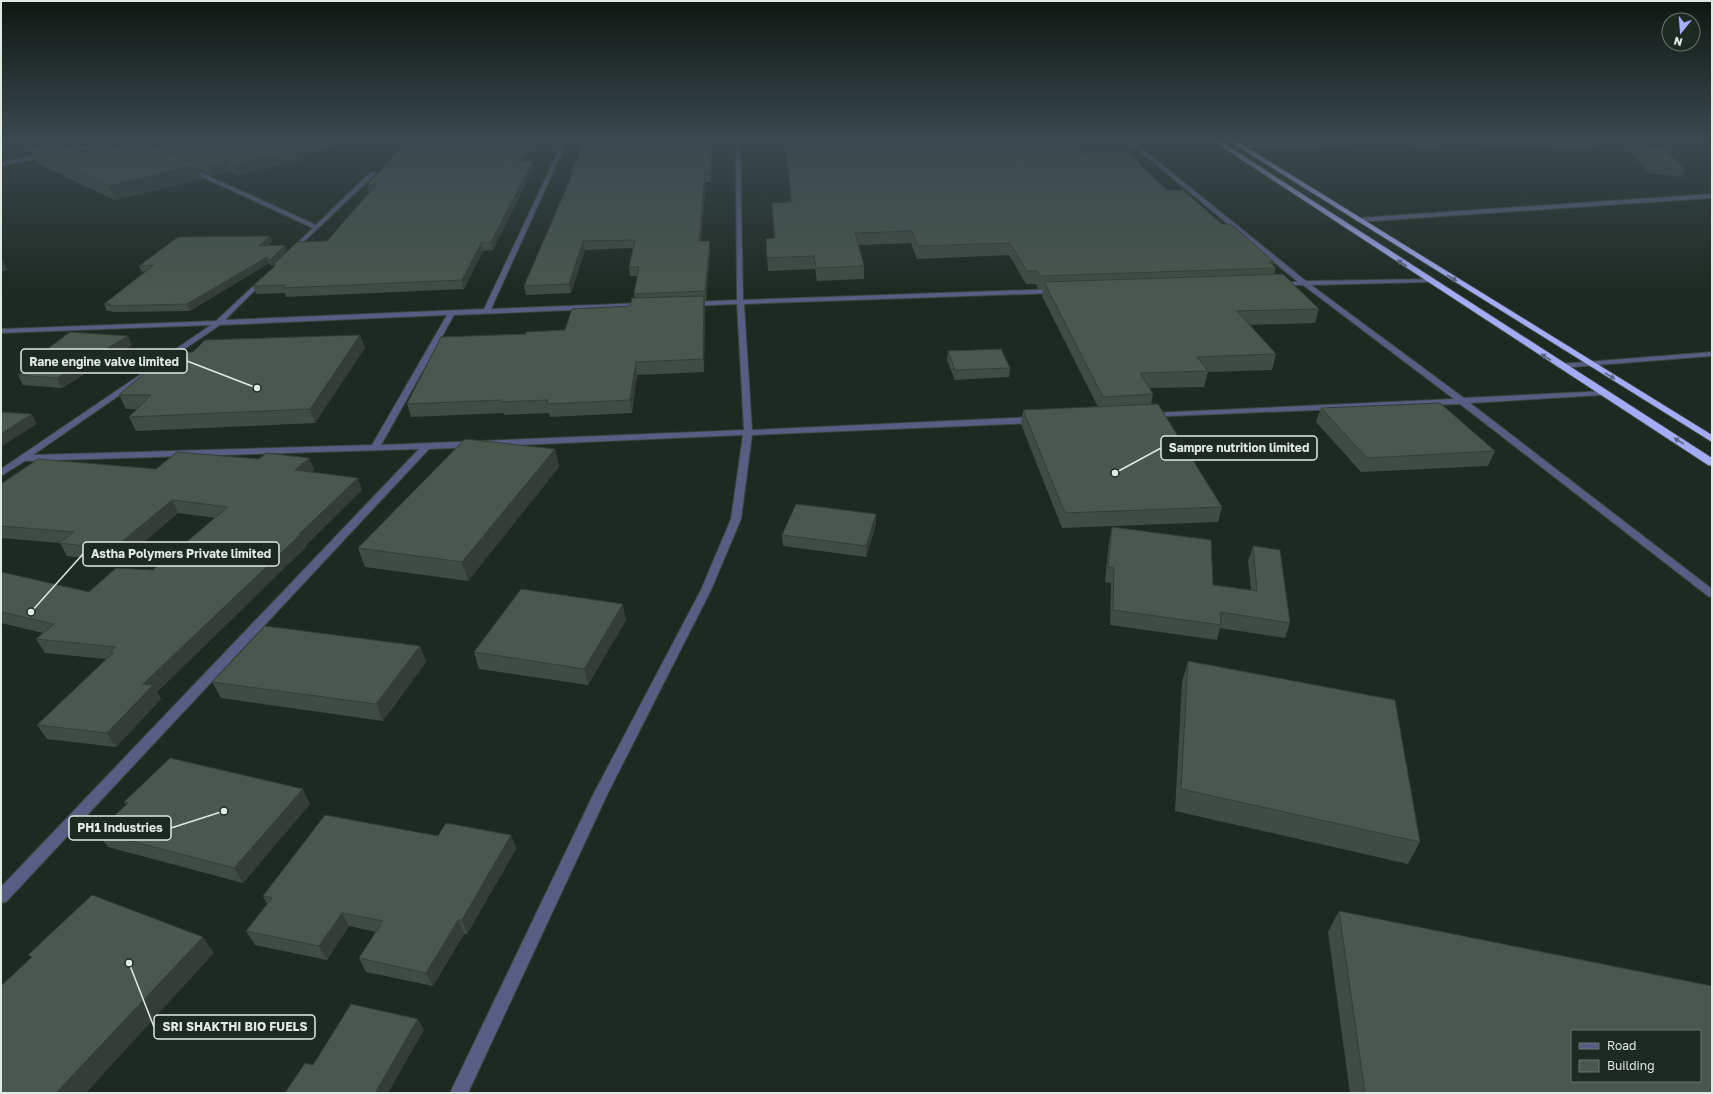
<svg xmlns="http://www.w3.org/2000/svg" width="1713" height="1094" font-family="'Golos Text',sans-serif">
	<rect width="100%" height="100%" fill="#1d2921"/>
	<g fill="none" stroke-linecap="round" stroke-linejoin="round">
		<g stroke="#38443c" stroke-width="2">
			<g id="lane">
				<path d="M1452 139 1469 142 1590 143 1584 139H1589L1597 145 1595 146 1469 144Z"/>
				<rect x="1709" y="139" width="3" height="1"/>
				<path d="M1394 141 1437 146 1435 147 1394 143 1240 148 1238 147 1240 146Z"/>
				<path d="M1712 352V356L1560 368 1556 366 1560 364Z"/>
			</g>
		</g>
		<g stroke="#38443c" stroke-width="2">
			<g id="street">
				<path d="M118 139H129L150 149 146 150 125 141 1 166V162Z"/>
				<path d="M369 139H376L385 142 383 143Z"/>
				<path d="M564 139H568L491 309 644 303 647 305 644 307 454 315 381 445 744 430 737 304 692 306 689 304 692 302 737 300 736 139H740L743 300 1056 289 1059 291 1056 293 744 304 752 430 1035 417 1039 420 1035 423 752 435 741 519 711 590 608 793 468 1093H450L594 793 701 590 731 519 743 435 429 449 6 902 1 903V887L419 449 25 461 1 476V469L147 370 151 372 150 374 33 455 372 445 447 315 220 325 164 363 160 361 161 359 211 325 1 333V329L216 321 262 278 264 279V281L225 320 484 309Z"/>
				<path d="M1125 139H1130L1306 281 1430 279 1431 280 1428 282 1311 285 1464 398 1606 391V395H1603L1470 403 1712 589V597L1708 596 1460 404 1148 417 1147 415 1148 413H1151L1454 399 1303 285H1278V283L1280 282H1298Z"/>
				<path d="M185 167H189L316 225 371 172 376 173 293 252 291 251V249L313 228 185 169Z"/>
				<path d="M1712 194V198L1358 222 1355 220 1358 218Z"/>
			</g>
		</g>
		<g stroke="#38443c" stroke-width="2">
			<g id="highway">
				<path d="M1210 139H1217L1712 458V466L1708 465Z"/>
				<path d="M1226 139H1233L1712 435V442Z"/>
			</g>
		</g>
		<use href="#lane" fill="#595d83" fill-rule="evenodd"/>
		<use href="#street" fill="#595d83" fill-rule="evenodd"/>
		<use href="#highway" fill="#a4acf6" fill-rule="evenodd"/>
	</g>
	<g fill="#404b43">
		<path d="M169 139H361L300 155 302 160 238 175 230 172 213 176 198 169 202 179 115 200 36 163 29 150 81 152 117 147 160 149 157 141Z"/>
		<path d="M713 139 711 182H706L701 241 710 249 706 301H705V308L704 372 637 375 632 413 550 417 549 413 504 415V413L411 417 407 404 526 334 565 330 630 306 634 298V294L637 276H630L629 267 633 248 585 250 571 293 526 295 524 286 572 175 571 173Z"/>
		<path d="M833 139H1062L1077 153 1168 191 1222 224 1274 262 1273 266 1276 268 1274 275 1319 309 1315 323 1250 325 1276 354 1272 370 1208 372 1204 387 1150 388 1153 394 1151 405 1222 507 1218 522 1062 528 1021 424 1023 410 1098 407 1042 296 1043 289H1038L1036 284H1026L1009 255 917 259 911 243 859 245 864 266V279L817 281 815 269 768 271 766 239 774 238 772 203 791 202 786 155 785 144 833 143Z"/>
		<path d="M530 142 531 149 524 162 533 169 493 250 483 251 464 289 286 297 285 293 256 294 253 286 275 267 274 264 327 241 370 192H369L367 185 477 143Z"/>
		<path d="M1632 145 1685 170 1682 177 1649 174 1629 151Z"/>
		<path d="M272 241 268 245 287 250 272 266 269 263 190 311 112 312 111 311H107L104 304 146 271 142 272 139 266Z"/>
		<path d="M360 335 365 348 315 423 136 431 129 417 137 409H126L119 395 193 352Z"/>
		<path d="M132 345 62 388 23 385 18 375 37 364 34 359Z"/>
		<path d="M948 351 1010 368 1009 377 955 380 947 360Z"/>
		<path d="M1321 408 1495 451 1488 466 1361 472 1316 422Z"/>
		<path d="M555 449 559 467 468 581 365 567 358 548Z"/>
		<path d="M309 458 314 470 312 472 362 490 306 545V547L157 692 161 699 116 747 47 739 37 725 106 659 45 653 36 639 43 633 1 623V572L89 592 153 570 216 518 178 513 120 562 67 556 60 543 1 538V484L259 459Z"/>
		<path d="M876 524 866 557 783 546 782 535Z"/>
		<path d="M1112 527 1213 585 1251 590 1248 561 1253 546 1290 623 1285 638 1220 628 1217 640 1110 625 1111 583 1105 582 1109 541Z"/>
		<path d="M626 620 588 685 479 669 474 652Z"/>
		<path d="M420 646 426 662 383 721 221 698 212 682Z"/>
		<path d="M1188 661 1420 842 1408 864 1175 811 1182 682Z"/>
		<path d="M124 802 310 804 243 883 108 847 97 832 126 805Z"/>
		<path d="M511 835 516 849 467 934H464L433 986 366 972 359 958 376 932 349 926 327 960 255 945 246 931 267 904 263 896 438 836Z"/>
		<path d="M1339 911 1712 1093H1350L1328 932Z"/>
	</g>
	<g fill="#343d37">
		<path d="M318 139H361L300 155 302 160 238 175 234 164 291 146Z"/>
		<path d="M712 139H713L711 182 710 174Z"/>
		<path d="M530 142 531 149 520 169 518 162Z"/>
		<path d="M226 161 230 172 213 176 209 165Z"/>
		<path d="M532 162 533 169 493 250 491 242Z"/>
		<path d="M197 165 202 179 115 200 109 186Z"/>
		<path d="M705 174 706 182 700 250 699 241Z"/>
		<path d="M270 236 272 241 261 251 259 246Z"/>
		<path d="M583 241 585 250 571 293 569 284Z"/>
		<path d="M710 241V249L706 301 705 291Z"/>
		<path d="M481 243 483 251 464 289 462 280Z"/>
		<path d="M285 245 287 250 272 266 270 260Z"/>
		<path d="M1 257 8 270 1 272Z"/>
		<path d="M267 257 269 263 190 311 187 304Z"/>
		<path d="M704 296 705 308 704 372 703 359Z"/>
		<path d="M360 335 365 348 315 423 310 409Z"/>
		<path d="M128 336 132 345 62 388 57 378Z"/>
		<path d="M636 362 637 375 632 413 630 400Z"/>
		<path d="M32 414 37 424 1 447V434Z"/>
		<path d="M555 449 559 467 468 581 462 562Z"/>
		<path d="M309 458 314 470 300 483 295 470Z"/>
		<path d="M358 478 362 490 306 545V547L157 692 161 699 116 747 107 733 143 684Z"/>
		<path d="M172 500 178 513 120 562 113 549Z"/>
		<path d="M876 514V524L866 557V546Z"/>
		<path d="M623 604 626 620 588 685 584 669Z"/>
		<path d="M420 646 426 662 383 721 376 704Z"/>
		<path d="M303 789 310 804 243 883 234 868Z"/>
		<path d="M511 835 516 849 467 934 462 920Z"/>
		<path d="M342 913 349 926 327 960 319 946Z"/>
		<path d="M458 920 464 934 433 986 426 973Z"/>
		<path d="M203 937 214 953 86 1093H56Z"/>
		<path d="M418 1019 424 1030 388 1093H375Z"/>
	</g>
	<g fill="#4a574e" stroke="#343d37" fill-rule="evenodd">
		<path d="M169 139H318L291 146 298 149 234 164 226 161 209 165 157 141Z"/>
		<path d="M588 139H712L710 174H705L699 241H710L705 291 634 294 639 267H629L635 240 583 241 569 284 524 286 573 173H571L584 142H587Z"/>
		<path d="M834 139H1062L1077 153 1126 151 1168 191 1183 190 1222 224H1231L1274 262H1269L1276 268 1040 276 1037 271H1027L1010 243 918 246 912 231 855 233 864 266 816 268 814 256 767 258 766 239 775 238 772 203 792 202 785 144 835 143Z"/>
		<path d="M476 140 474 143 530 142 518 162H532L491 242 481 243 462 280 283 288 286 285 253 286 275 266 274 264 297 242 327 241 377 184 367 185 406 142Z"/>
		<path d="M145 142 197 165 109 186 29 150 30 148 53 143 81 152 111 145 117 147Z"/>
		<path d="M1632 145 1663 147 1685 170 1652 167Z"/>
		<path d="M270 236 259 246 285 245 270 260 267 257 187 304 109 306 111 304H104L154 265 139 266 178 237Z"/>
		<path d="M1283 274 1319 309 1237 311 1276 354 1197 357 1208 371 1140 373 1153 394 1103 397 1044 282Z"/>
		<path d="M704 296 703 359 636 362 630 400 547 404 548 400 501 402 502 400 407 404 441 337 526 334V332L565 330 572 309 630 306 632 298Z"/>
		<path d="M70 332 128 336 57 378 18 375 45 360 34 359Z"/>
		<path d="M360 335 310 409 129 417 151 395H119L167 354 193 352 205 340Z"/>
		<path d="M1001 349 1010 368 955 370 948 351Z"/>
		<path d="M1440 403 1495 451 1367 458 1321 408Z"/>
		<path d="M1158 404 1222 507 1065 513 1023 410Z"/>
		<path d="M1 412 32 414 1 434Z"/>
		<path d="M465 439 555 449 462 562 358 548Z"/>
		<path d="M177 452 259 459 266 453 309 458 295 470 358 478 299 534H301L143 684 153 685 107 733 37 725 113 653 110 652 116 647 36 639 54 624 1 612V572L89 592 116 568 153 570 228 507 172 500 113 549 59 543 74 532 1 526V484L38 459 156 469Z"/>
		<path d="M796 504 876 514 866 546 782 535Z"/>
		<path d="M1112 527 1211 540 1213 585 1257 591 1253 546 1280 550 1290 623 1220 612 1221 625 1113 610 1114 568 1108 567Z"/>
		<path d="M521 589 623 604 584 669 474 652Z"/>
		<path d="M265 626 420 646 376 704 212 682Z"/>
		<path d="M1188 661 1395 700 1420 842 1181 789Z"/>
		<path d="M170 758 303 789 234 868 97 832 128 803 124 802Z"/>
		<path d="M325 815 438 836 446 823 511 835 462 920H458L426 973 359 958 383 921 342 913 319 946 246 931 272 898 263 896Z"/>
		<path d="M92 895 203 937 56 1093H1V986L32 957 28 955Z"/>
		<path d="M1339 911 1712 986V1093H1365ZM1572 1031H1700V1081H1572Z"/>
		<path d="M351 1004 418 1019 375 1093H285L305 1063 313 1065Z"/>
	</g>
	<defs><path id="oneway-solid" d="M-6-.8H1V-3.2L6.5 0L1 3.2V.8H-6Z"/></defs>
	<g fill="#5a6481">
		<use href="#oneway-solid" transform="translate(1402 263) rotate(-147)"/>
		<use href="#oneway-solid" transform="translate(1452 278) rotate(32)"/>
		<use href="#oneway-solid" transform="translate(1546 357) rotate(-147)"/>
		<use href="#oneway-solid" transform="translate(1610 376) rotate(32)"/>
		<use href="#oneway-solid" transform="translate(1679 441) rotate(-148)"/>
	</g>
	<linearGradient id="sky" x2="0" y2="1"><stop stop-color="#101712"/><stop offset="0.48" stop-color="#3a494e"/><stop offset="1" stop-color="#3a494e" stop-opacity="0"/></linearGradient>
	<rect width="1713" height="292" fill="url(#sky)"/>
	<path fill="none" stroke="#e1e9e3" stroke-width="1.5" d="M257 388L187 361M1115 473L1161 448M31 612L83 554M224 811L171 828M129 963L154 1027"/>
	<g fill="#e1e9e3" stroke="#1d2921" stroke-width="1.5">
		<circle cx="257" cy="388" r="4"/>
		<circle cx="1115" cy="473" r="4"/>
		<circle cx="31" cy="612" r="4"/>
		<circle cx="224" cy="811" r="4"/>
		<circle cx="129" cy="963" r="4"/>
	</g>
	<g fill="#1d2921" stroke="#e1e9e3" stroke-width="1.5">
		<rect x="21" y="349" width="166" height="24" rx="4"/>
		<rect x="1161" y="436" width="156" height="24" rx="4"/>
		<rect x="83" y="542" width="196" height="24" rx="4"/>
		<rect x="69" y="816" width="102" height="24" rx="4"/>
		<rect x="154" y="1015" width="161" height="24" rx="4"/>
	</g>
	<g font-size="12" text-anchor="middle" font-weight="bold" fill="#e1e9e3">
		<text x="104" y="366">Rane engine valve limited</text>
		<text x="1239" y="452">Sampre nutrition limited</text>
		<text x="181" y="558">Astha Polymers Private limited</text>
		<text x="120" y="832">PH1 Industries</text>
		<text x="235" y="1031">SRI SHAKTHI BIO FUELS</text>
	</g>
	<rect width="1713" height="1094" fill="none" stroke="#e1e9e3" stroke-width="4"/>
	<rect x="1571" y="1030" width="130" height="52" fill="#1d2921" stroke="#6b766f"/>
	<rect x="1579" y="1043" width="20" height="6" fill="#595d83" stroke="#6b766f"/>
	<text x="1607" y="1050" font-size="12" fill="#e1e9e3">Road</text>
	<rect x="1579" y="1060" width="20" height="12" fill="#4a574e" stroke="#6b766f"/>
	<text x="1607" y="1070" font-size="12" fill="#e1e9e3">Building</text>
	<g transform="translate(1681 32) rotate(197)"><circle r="19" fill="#1d2921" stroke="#6b766f"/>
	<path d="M0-3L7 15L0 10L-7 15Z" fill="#a8b0fc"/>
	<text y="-6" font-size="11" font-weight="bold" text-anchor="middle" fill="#e1e9e3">N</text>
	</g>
</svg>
